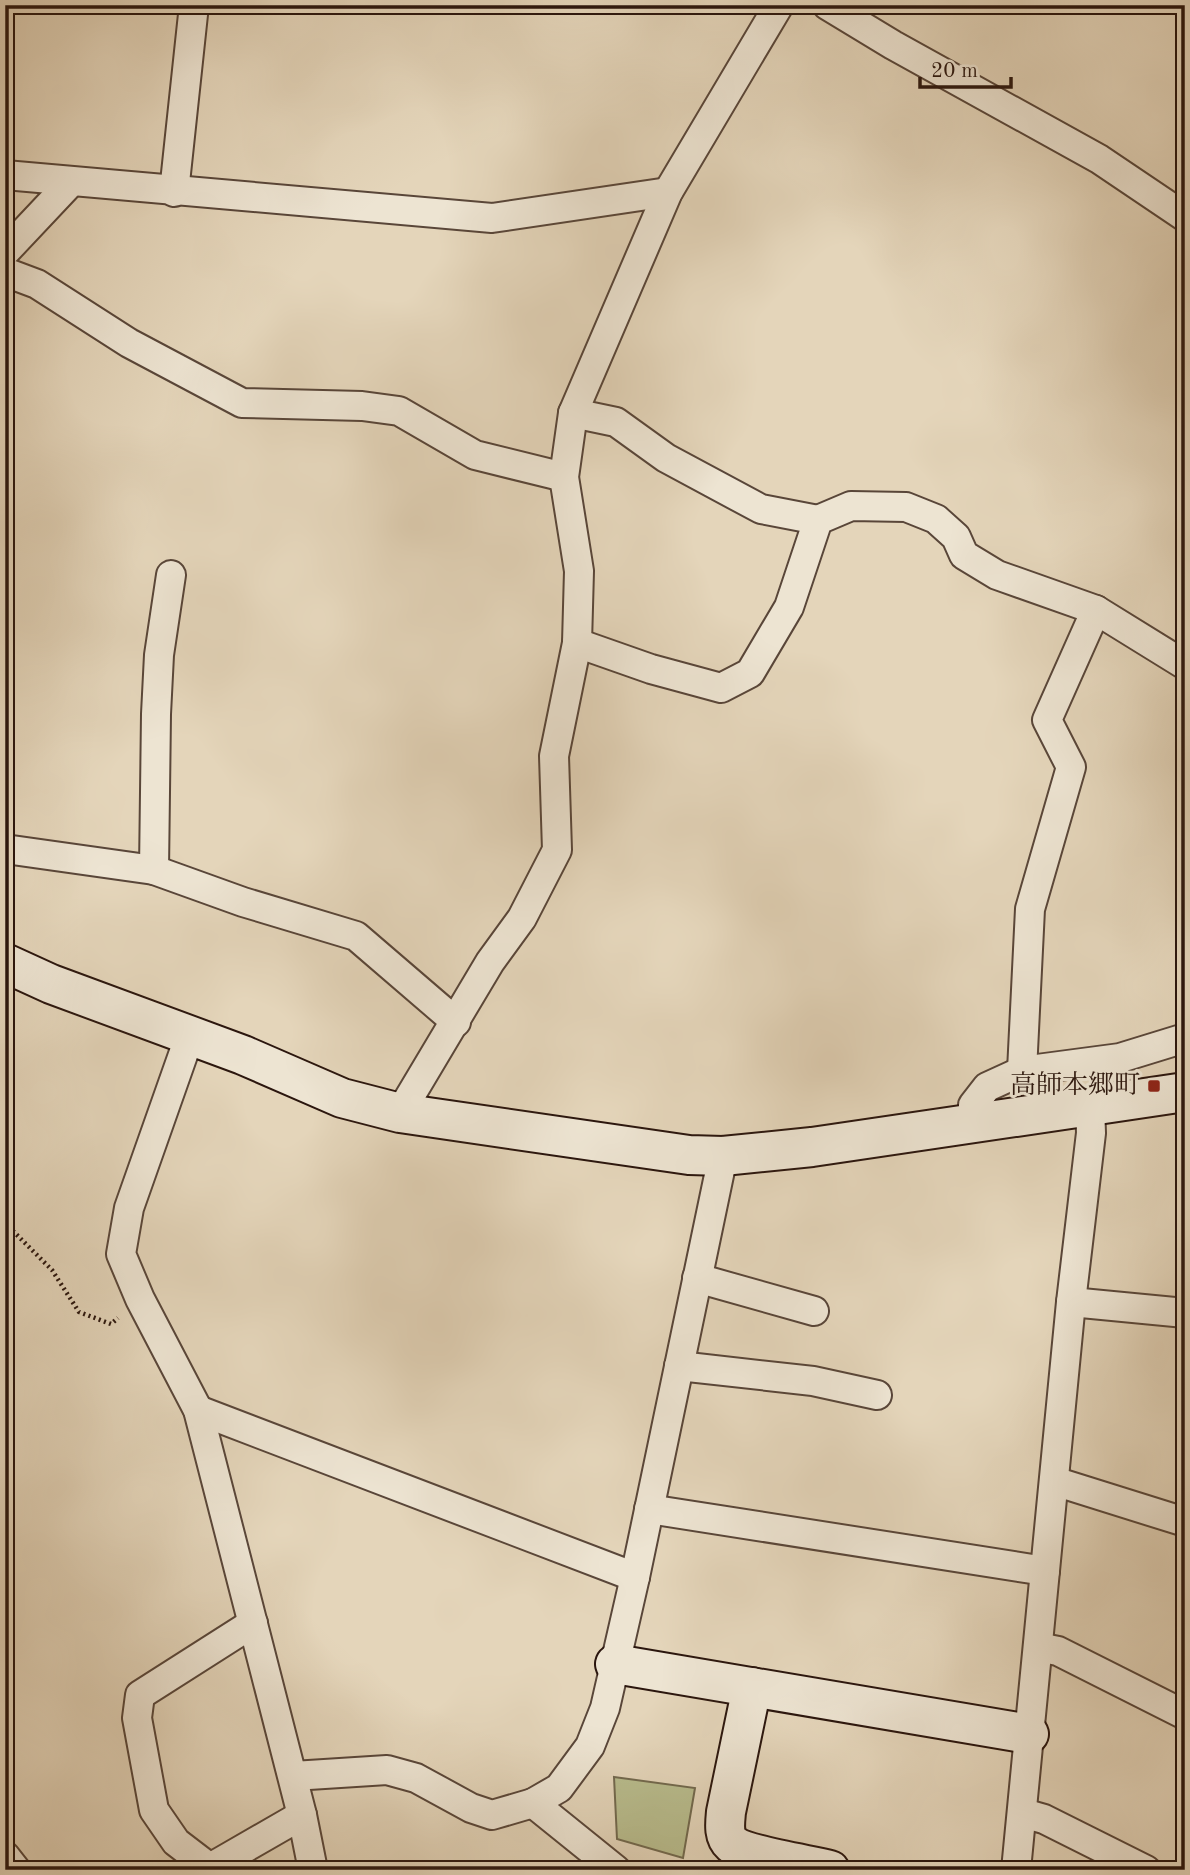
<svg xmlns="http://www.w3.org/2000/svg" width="1190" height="1875" font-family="'Old Standard TT','Noto Serif JP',serif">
	<rect width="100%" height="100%" fill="#e4d5ba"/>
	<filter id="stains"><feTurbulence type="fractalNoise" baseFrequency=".00286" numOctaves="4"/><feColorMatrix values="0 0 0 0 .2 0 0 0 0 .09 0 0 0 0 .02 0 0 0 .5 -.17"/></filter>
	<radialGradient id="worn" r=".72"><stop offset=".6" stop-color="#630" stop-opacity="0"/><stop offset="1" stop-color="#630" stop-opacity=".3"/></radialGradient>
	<path fill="#b8bc8d" stroke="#72694e" stroke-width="2" d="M614 1777 695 1788 683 1858 617 1839Z"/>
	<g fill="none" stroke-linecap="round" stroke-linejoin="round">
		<g stroke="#594639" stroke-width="32">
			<g id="street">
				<path d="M827 5 893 45 1099 159 1185 217"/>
				<path d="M5 175 492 218 668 192"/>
				<path d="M174 192 194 5"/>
				<path d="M5 252 71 182"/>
				<path d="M5 272 37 284 129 343 242 403 362 406 399 411 475 455 564 477"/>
				<path d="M573 413 616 422 666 458 761 509 818 520"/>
				<path d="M577 643 651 669 721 688 750 673 789 607 818 520 851 506 906 507 936 519 956 537 964 555 997 575 1096 610"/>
				<path d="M5 849 154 870 243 902 356 936 456 1022"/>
				<path d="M154 870 156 714 159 655 171 575"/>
				<path d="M190 1035 129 1208 121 1254 140 1299 198 1410 302 1815 313 1870"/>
				<path d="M1022 1071 1030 909 1071 767 1047 720 1096 610 1185 665"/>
				<path d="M400 1113 490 962 522 918 557 850 554 756 577 643 579 571 564 477 573 413 668 192 779 5"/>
				<path d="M974 1123 973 1105 987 1087 1022 1071 1120 1058 1185 1038"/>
				<path d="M697 1278 814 1311"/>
				<path d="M1071 1302 1185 1313"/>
				<path d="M679 1366 813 1381 877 1395"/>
				<path d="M198 1410 635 1577"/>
				<path d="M1054 1481 1185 1522"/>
				<path d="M649 1509 1045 1571"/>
				<path d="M253 1623 140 1695 137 1718 154 1810 176 1842 210 1868 302 1815"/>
				<path d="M1038 1647 1058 1651 1185 1715"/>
				<path d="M293 1776 387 1770 416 1778 471 1808 492 1815 533 1803"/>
				<path d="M1023 1813 1044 1819 1146 1870"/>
				<path d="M5 1856 16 1870"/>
				<path d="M616 1870 533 1803 559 1788 590 1746 605 1708 635 1577 723 1156"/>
				<path d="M1016 1870 1071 1302 1091 1133 1090 1106"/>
			</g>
		</g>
		<g stroke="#2b160e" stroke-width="42">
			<g id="secondary">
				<path d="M5 963 51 984 243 1055 342 1098 400 1113 689 1155 723 1156 812 1147 1185 1092"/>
				<path d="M615 1664 1029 1734"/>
				<path d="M752 1687 726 1812C725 1823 723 1836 732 1844 744 1855 811 1865 830 1870"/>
			</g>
		</g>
		<path stroke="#2b160e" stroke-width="4.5" stroke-dasharray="2 3.5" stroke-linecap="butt" d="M5 1223 52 1270 79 1312 111 1324 118 1318"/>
		<use href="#street" stroke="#ede4d2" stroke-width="28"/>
		<use href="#secondary" stroke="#ede4d2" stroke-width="38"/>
	</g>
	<rect fill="#8f2418" stroke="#ede4d2" stroke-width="2.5" x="1147" y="1079" width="14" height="14" rx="3.5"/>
	<g text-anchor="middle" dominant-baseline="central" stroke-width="6" stroke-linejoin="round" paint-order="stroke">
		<g font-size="26" fill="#2b160e" stroke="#ede4d2" text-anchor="end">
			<text x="1140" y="1086">高師本郷町</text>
		</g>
	</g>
	<rect width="1190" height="1875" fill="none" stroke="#e4d5ba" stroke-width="28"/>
	<rect x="7" y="7" width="1176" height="1861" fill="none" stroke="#2b160e" stroke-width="3.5"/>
	<rect x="14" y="14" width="1162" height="1847" fill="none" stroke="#2b160e" stroke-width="2"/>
	<path d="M920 77v10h91v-10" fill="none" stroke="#2b160e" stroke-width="3.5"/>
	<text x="931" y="77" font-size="21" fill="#2b160e" stroke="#ede4d2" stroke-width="5" paint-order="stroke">20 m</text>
	<rect width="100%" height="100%" filter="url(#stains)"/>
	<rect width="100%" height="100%" fill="url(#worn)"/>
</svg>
